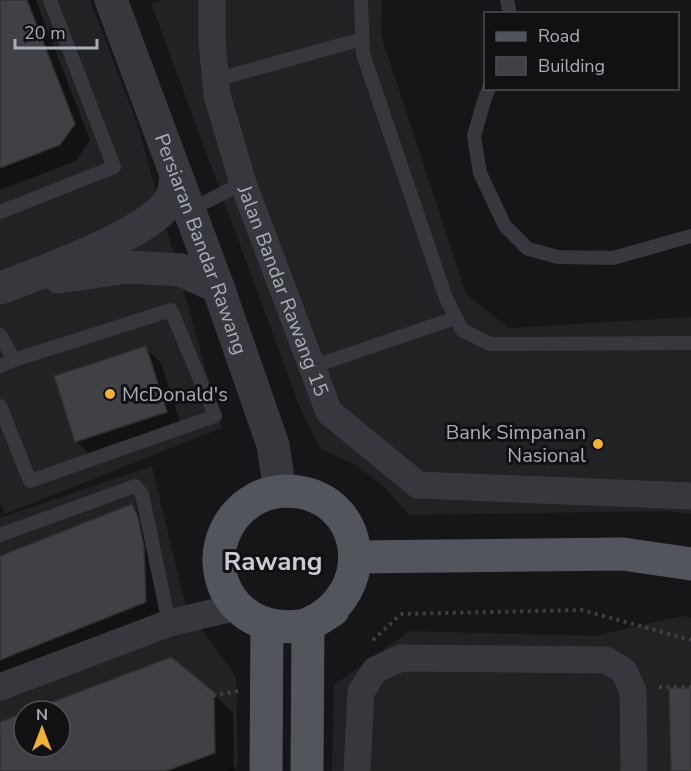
<svg xmlns="http://www.w3.org/2000/svg" width="691" height="771" font-family="'Nunito Sans',sans-serif">
	<rect width="100%" height="100%" fill="#161618"/>
	<g fill="#222225" fill-rule="evenodd">
		<path d="M0 0H90L137 123 222 428 5 514 0 502Z"/>
		<path d="M161 0H382L381 35 466 294 509 328 691 317V514L668 511 409 515 384 487 356 465 320 449 302 413 151 3Z"/>
		<path d="M152 466 186 608 236 676 238 766 225 771H0V518ZM24 711H60V747H24Z"/>
		<path d="M682 616 691 618V771H332L334 685 410 631 595 636Z"/>
	</g>
	<g fill="#0007">
		<path d="M0 0H36L90 140 76 161 0 190Z"/>
		<path d="M145 348 161 363 182 428 92 457 76 441Z"/>
		<path d="M132 506 148 521 161 618 0 681V558Z"/>
		<path d="M213 693 233 713 234 771H0V723L24 714V747H60V711H33Z"/>
	</g>
	<g fill="#404145" stroke="#303034" stroke-width="1.5">
		<path d="M0 0H27L75 124 60 145 0 168Z"/>
		<path d="M146 346 167 412 75 442 54 376Z"/>
		<path d="M132 504 138 517 144 547 146 602 0 660V556Z"/>
		<path d="M171 657 214 692 215 753 166 771H0V722L24 713V747H60V711H29Z"/>
		<path d="M669 688H691V771H671Z"/>
	</g>
	<g fill="none" stroke-linecap="round" stroke-linejoin="round">
		<g stroke="#3d3f44" stroke-width="4" stroke-dasharray="3 4.5" stroke-linecap="butt">
			<path d="M373 640 401 614 582 610 691 640"/>
			<path d="M659 687H691"/>
			<path d="M51 711 169 666 210 696 238 691"/>
			<path d="M0 730 24 721"/>
		</g>
		<g stroke="#37383d" stroke-width="14">
			<path d="M361 0 363 54 446 298 462 330 490 344 691 343"/>
			<path d="M507 0 510 14"/>
			<path d="M215 80 362 39"/>
			<path d="M489 88 484 101 474 136 480 173 505 226 528 249 558 257 613 258 691 236"/>
			<path d="M190 210 243 183"/>
			<path d="M0 212 114 167 50 0"/>
			<path d="M0 335 14 360 0 366"/>
			<path d="M312 367 455 318"/>
			<path d="M0 406 30 481 215 416 171 310 14 360"/>
			<path d="M0 535 135 486 142 494 169 623"/>
		</g>
		<g stroke="#37383d" stroke-width="27">
			<path id="s1" d="M212 0V41L217 95 243 183 329 412 418 485 691 496"/>
			<path d="M0 687 169 623 237 607"/>
			<path d="M357 771 361 692 375 670 401 658 606 660 624 671 633 691 634 771"/>
		</g>
		<g stroke="#37383d" stroke-width="33">
			<path id="s2" d="M111 0 218 287 273 445 280 491"/>
			<path d="M59 277 128 267 181 270 218 287"/>
			<path d="M0 288C36 275 154 232 170 200 174 194 175 185 176 178"/>
		</g>
		<g stroke="#53555c" stroke-width="33">
			<path d="M356 557 623 554 691 564"/>
			<path d="M266 771 267 624"/>
			<path d="M307 771 308 624C380 593 365 493 288 491 278 491 266 493 257 498 198 530 210 616 277 626 287 627 299 627 309 624 317 621 325 615 333 610"/>
		</g>
	</g>
	<g fill="#f2b134" stroke="#111113" stroke-width="2">
		<circle cx="110" cy="394" r="6"/>
		<circle cx="598" cy="444" r="6"/>
	</g>
	<g text-anchor="middle" dominant-baseline="central" stroke-width="6" stroke-linejoin="round" paint-order="stroke">
		<g font-size="20" fill="#a8adb8" stroke="#111113">
			<text stroke="none"><textPath href="#s2" startOffset="260">Persiaran Bandar Rawang</textPath></text>
			<text stroke="none"><textPath href="#s1" startOffset="302">Jalan Bandar Rawang 15</textPath></text>
		</g>
		<g font-size="20" fill="#a8adb8" stroke="#111113" text-anchor="start">
			<text x="122" y="394">McDonald's</text>
			<text x="586" y="432" text-anchor="end">Bank Simpanan<tspan x="586" dy="23">Nasional</tspan></text>
		</g>
		<g font-size="26" font-weight="bold" fill="#c9ccd4" stroke="#111113">
			<text x="273" y="561">Rawang</text>
		</g>
	</g>
	<rect x="484" y="12" width="195" height="78" fill="#111113" stroke="#4d4f55" stroke-width="1.5"/>
	<rect x="496" y="32" width="30" height="9" fill="#53555c" stroke="#4d4f55" stroke-width="1.5"/>
	<text x="538" y="42" font-size="18" fill="#a8adb8">Road</text>
	<rect x="496" y="57" width="30" height="18" fill="#404145" stroke="#4d4f55" stroke-width="1.5"/>
	<text x="538" y="72" font-size="18" fill="#a8adb8">Building</text>
	<g transform="translate(42 729)"><circle r="28" fill="#111113" stroke="#4d4f55" stroke-width="1.5"/>
	<path d="M0-4.5L10 22L0 15L-10 22Z" fill="#f2b134"/>
	<text y="-9" font-size="16" font-weight="bold" text-anchor="middle" fill="#a8adb8">N</text>
	</g>
	<path d="M15 39v9h82v-9" fill="none" stroke="#a8adb8" stroke-width="3"/>
	<text x="24" y="39" font-size="18" fill="#a8adb8" stroke="#111113" stroke-width="4.5" paint-order="stroke">20 m</text>
</svg>
